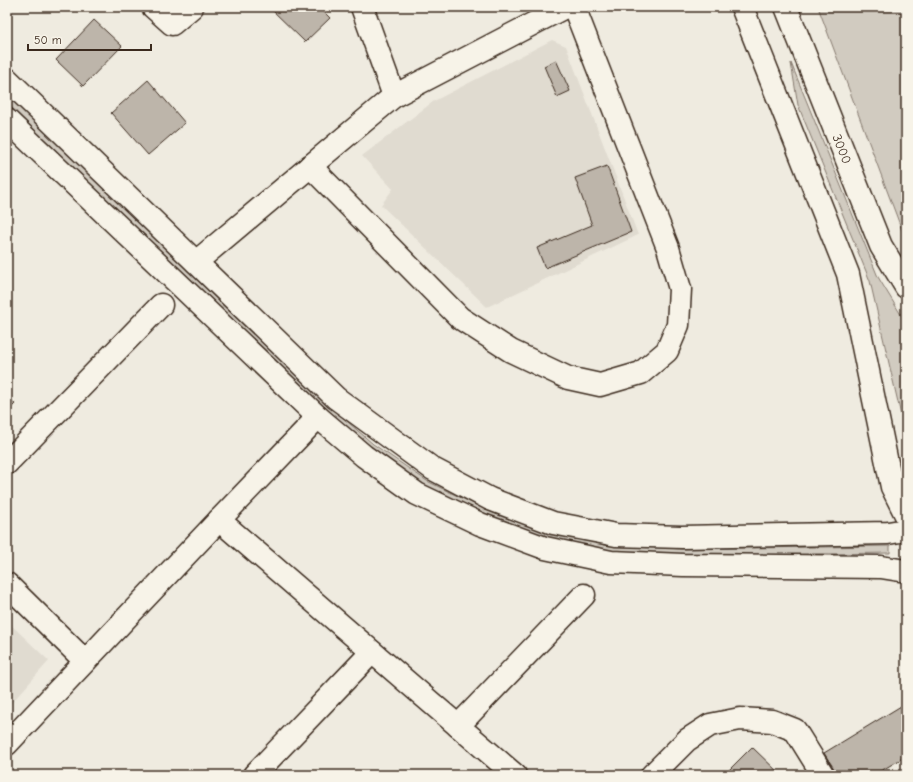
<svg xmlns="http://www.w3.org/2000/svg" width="913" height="782" font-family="'Comic Neue',sans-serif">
	<rect width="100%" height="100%" fill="#efebe0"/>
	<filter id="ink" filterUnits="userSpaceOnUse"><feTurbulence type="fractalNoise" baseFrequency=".025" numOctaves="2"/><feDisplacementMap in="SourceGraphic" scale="8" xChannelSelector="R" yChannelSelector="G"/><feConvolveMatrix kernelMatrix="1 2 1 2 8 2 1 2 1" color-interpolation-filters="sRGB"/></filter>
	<g filter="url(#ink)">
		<g fill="#e0dbd0">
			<path d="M552 40 566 46 638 235 487 307 381 205 393 189 362 156 434 101Z"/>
			<path d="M7 621 49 661 7 708Z"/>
		</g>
		<g fill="#d1cbc0" stroke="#867a6f">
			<path d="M818 7H906V241Z"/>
			<path d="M791 63 878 277 906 323V437L870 281 798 105Z"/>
			<path d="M7 94 341 416 373 444 427 481 486 510 549 532 614 545 682 549 890 546V553L682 556 613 552 547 539 484 516 423 487 336 421 7 103Z"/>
		</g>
		<g fill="#bdb5aa" stroke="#3b2a1e">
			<path d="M269 7H319L330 18 305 42Z"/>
			<path d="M94 20 122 46 83 86 56 60Z"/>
			<path d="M556 60 570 91 557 97 544 66Z"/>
			<path d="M148 80 185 123 148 155 111 113Z"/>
			<path d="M607 166 631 232 545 268 537 248 592 225 575 178Z"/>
			<path d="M7 396 15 404 7 412Z"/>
			<path d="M901 706 906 715V756L874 775H838L824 753Z"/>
			<path d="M752 747 781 775H724Z"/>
		</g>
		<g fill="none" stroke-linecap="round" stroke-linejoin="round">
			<g stroke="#3b2a1e" stroke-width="25">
				<g id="minor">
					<path d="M153 7 172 24 192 7"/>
					<path d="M362 7 394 96"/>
					<path d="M742 7 848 274 892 487 906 515"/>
					<path d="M786 7 881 246 906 287"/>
					<path d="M7 79 336 398 433 469 490 499 553 523 616 535 682 537 888 533 906 530"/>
					<path d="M7 120 318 417 364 456 417 494 480 524 545 548 611 562 683 565 881 567 906 571"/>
					<path d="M310 166 460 318 511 351 568 378 600 385 641 373 667 351 678 325 680 289 668 248 574 7"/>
					<path d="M196 262 394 96 565 7"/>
					<path d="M7 463 161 305"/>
					<path d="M219 520 515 775"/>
					<path d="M7 584 85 661"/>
					<path d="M458 726 584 595"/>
					<path d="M7 744 219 520 318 417"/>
					<path d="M254 775 372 652"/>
					<path d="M652 775 687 740 710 725 740 719 772 721 795 730 823 775"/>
				</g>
			</g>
			<use href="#minor" stroke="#f7f3e8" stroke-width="22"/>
		</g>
	</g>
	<g text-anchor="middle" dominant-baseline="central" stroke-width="3" stroke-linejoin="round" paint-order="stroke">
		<g font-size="13" fill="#3b2a1e" stroke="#f7f3e8">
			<text transform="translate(842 149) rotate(68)">3000</text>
		</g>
	</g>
	<rect width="913" height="782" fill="none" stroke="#f7f3e8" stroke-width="24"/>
	<rect x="12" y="12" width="889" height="758" fill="none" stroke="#3b2a1e" stroke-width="1.5" filter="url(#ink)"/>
	<path d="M28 44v6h123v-6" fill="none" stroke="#3b2a1e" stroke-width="2"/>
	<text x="34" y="44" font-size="12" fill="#3b2a1e" stroke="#f7f3e8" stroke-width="3" paint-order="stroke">50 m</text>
</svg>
